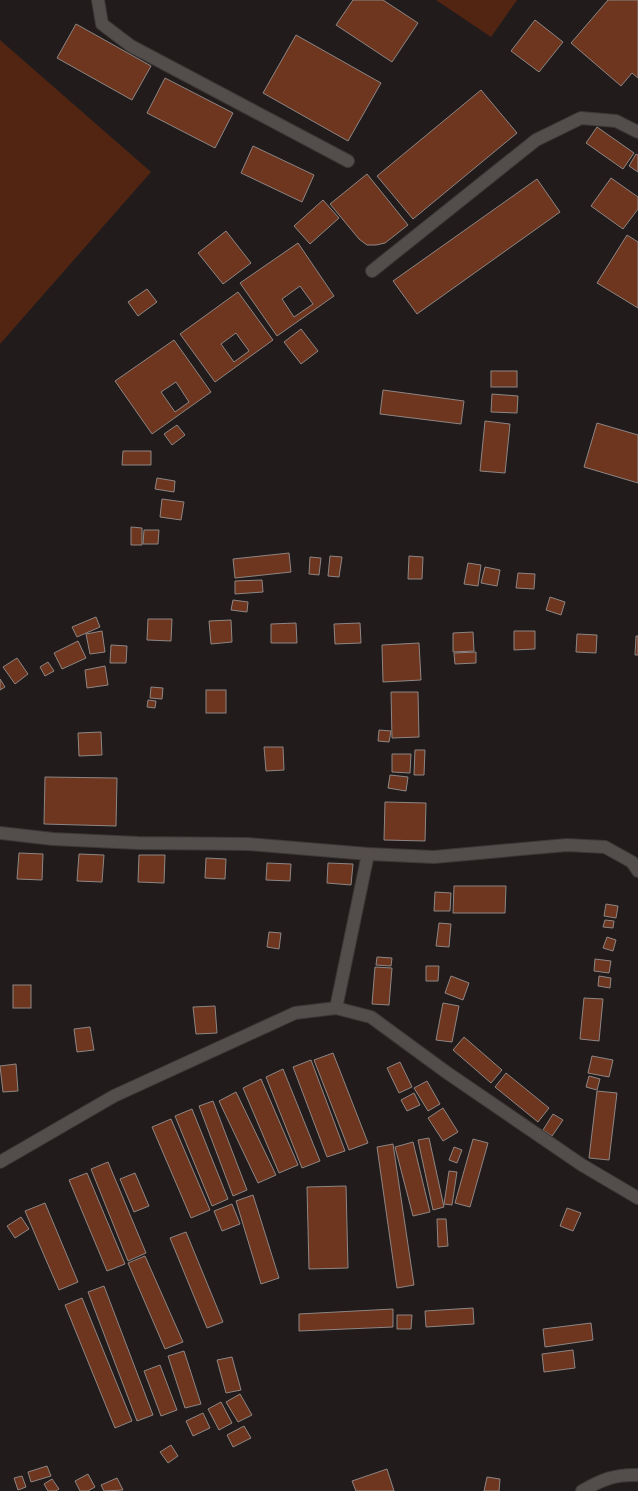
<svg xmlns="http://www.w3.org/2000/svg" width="638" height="1491" font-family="Montserrat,sans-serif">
	<rect width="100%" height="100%" fill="#211c1b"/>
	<g fill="#522513">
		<path d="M436 0H517L491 37Z"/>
		<path d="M0 40 151 172 0 344Z"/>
	</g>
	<g fill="#6e351f" stroke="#8d8684" fill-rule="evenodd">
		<path d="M353 0H383L418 23 392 62 336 25Z"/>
		<path d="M608 0H638V78L632 73 621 86 571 43Z"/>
		<path d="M535 20 563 42 539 72 511 51Z"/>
		<path d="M76 24 151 66 132 100 57 58Z"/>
		<path d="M296 35 381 83 348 141 263 93Z"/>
		<path d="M165 78 233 113 215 148 147 113Z"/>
		<path d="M481 90 517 133 413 219 377 176Z"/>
		<path d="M597 127 634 153 623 169 586 143Z"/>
		<path d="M253 146 314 175 302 202 241 173Z"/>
		<path d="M636 154 638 155V172L629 166Z"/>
		<path d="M367 174 408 225 385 243 376 245H367L359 239 330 204Z"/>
		<path d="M611 178 638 197V209L623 229 591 206Z"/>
		<path d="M537 179 560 212 417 314 393 281Z"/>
		<path d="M323 200 339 218 310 244 294 226Z"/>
		<path d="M226 231 251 263 223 284 198 253Z"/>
		<path d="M627 235 638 242V308L597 283Z"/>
		<path d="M298 243 334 296 277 336 240 283ZM300 286 313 304 294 317 282 299Z"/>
		<path d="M147 289 157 302 138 316 128 302Z"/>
		<path d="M238 292 273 340 215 382 180 334ZM236 333 249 351 234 362 221 344Z"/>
		<path d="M301 329 318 351 301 364 284 342Z"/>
		<path d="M174 340 211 392 152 434 115 381ZM176 382 189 402 175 412 161 392Z"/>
		<rect x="491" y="371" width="26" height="16"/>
		<path d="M383 390 464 401 461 424 380 414Z"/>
		<path d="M492 394 518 396 517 413 491 412Z"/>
		<path d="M485 421 510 424 505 473 480 471Z"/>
		<path d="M597 423 638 435V483L584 467Z"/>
		<path d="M177 425 185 435 172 445 164 434Z"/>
		<path d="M123 451H151V465H122Z"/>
		<path d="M157 478 175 481 174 492 155 489Z"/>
		<path d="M162 499 184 502 181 520 160 517Z"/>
		<path d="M131 527 142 528V545H131Z"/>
		<path d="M144 530H159L158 544H143Z"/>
		<path d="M289 553 291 572 235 578 233 559Z"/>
		<path d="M330 556 342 557 339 577 328 576Z"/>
		<path d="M409 556 423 557 422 579H408Z"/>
		<path d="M310 557 321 558 319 575 309 574Z"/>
		<path d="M468 563 481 565 478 586 464 584Z"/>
		<path d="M485 567 500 570 497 586 481 583Z"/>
		<path d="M518 573 535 574 534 589 516 588Z"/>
		<path d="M262 580 263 592 235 594V581Z"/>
		<path d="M550 597 565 602 561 615 546 610Z"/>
		<path d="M233 600 248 602 247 612 231 610Z"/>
		<path d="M96 617 100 627 77 637 72 627Z"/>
		<path d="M148 619H172L171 641 147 640Z"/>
		<path d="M231 620 232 642 211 644 209 621Z"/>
		<path d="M296 623 297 643H271V624Z"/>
		<path d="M360 623 361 643 335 644 334 624Z"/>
		<path d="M102 631 105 652 90 654 86 634Z"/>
		<path d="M514 631H535V649L514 650Z"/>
		<path d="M473 632 474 651 453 652V633Z"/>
		<path d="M577 634 597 635 596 653 576 652Z"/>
		<path d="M636 636H638V655H635Z"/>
		<path d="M78 641 86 658 62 669 54 653Z"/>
		<path d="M419 643 421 680 383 682 382 645Z"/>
		<path d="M111 645 127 646 126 663H110Z"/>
		<path d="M476 652V663L455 664 454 653Z"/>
		<path d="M17 658 28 674 15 684 3 667Z"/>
		<path d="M48 662 54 671 45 676 40 667Z"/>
		<path d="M105 666 108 685 87 688 85 670Z"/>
		<path d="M0 679 5 687 0 690Z"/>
		<path d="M151 687 163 688 162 699 150 698Z"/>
		<rect x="206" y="690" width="20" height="23"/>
		<path d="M391 692H418L419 737 392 738Z"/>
		<path d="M148 700 156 701 155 708 147 707Z"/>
		<path d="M379 730 391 731 389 742 378 741Z"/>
		<path d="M101 732 102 755 79 756 78 733Z"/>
		<path d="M264 747H283L284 770 266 771Z"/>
		<path d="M415 750H425L424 775H414Z"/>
		<path d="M392 754H411L410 773 392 772Z"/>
		<path d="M390 775 408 777 406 791 388 788Z"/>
		<path d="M45 777 117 778 116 826 44 824Z"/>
		<path d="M385 802 426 803 425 841 384 840Z"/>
		<path d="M19 853 43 854 42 880 17 879Z"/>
		<path d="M79 854 104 855 102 882 77 881Z"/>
		<path d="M139 855H165L164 883 138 882Z"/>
		<path d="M206 858 226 859 225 879 205 878Z"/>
		<path d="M267 863 291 864 290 881 266 880Z"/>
		<path d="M328 863 353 864 351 885 327 883Z"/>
		<path d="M454 886H506L505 913H453Z"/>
		<path d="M435 892 451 893 450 911H434Z"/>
		<path d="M606 904 618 906 616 918 604 916Z"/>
		<path d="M605 920 614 921 613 928 603 927Z"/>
		<path d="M439 923 451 924 449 947 436 946Z"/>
		<path d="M269 932 281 933 279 949 267 947Z"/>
		<path d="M607 937 616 940 613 951 603 948Z"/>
		<path d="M377 957 392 958 391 966 376 965Z"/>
		<path d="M595 959 611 961 609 973 594 971Z"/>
		<path d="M426 966H439L438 981H426Z"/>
		<path d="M375 967 392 968 389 1005 372 1004Z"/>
		<path d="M451 976 469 983 463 1000 445 993Z"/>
		<path d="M599 976 611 978 610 988 598 986Z"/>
		<rect x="13" y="985" width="18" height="23"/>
		<path d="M584 998 603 999 599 1041 580 1039Z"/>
		<path d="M443 1003 459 1006 452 1042 436 1040Z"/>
		<path d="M215 1006 217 1033 196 1034 193 1007Z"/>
		<path d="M90 1027 94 1050 77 1052 74 1029Z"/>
		<path d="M464 1037 502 1070 491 1083 453 1050Z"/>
		<path d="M333 1053 368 1143 349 1150 314 1060Z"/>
		<path d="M592 1056 613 1060 609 1077 588 1073Z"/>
		<path d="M311 1060 345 1151 327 1157 293 1067Z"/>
		<path d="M400 1062 412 1087 399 1093 387 1068Z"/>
		<path d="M16 1064 18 1091 3 1092 0 1066Z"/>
		<path d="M283 1069 320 1161 302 1168 266 1077Z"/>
		<path d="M506 1073 549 1108 538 1122 495 1087Z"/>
		<path d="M589 1076 600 1079 597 1090 586 1087Z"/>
		<path d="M261 1079 298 1165 279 1173 243 1088Z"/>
		<path d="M427 1081 440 1104 428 1111 414 1088Z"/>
		<path d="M597 1091 617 1093 609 1160 589 1158Z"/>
		<path d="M236 1092 276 1175 258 1183 219 1101Z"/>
		<path d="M414 1093 420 1105 407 1111 401 1100Z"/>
		<path d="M213 1101 247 1190 233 1196 199 1106Z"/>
		<path d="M443 1108 458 1132 443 1141 428 1118Z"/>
		<path d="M192 1109 228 1199 212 1206 175 1116Z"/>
		<path d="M553 1114 563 1120 552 1136 543 1130Z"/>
		<path d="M171 1119 210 1210 191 1218 152 1127Z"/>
		<path d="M429 1138 444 1207 433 1210 418 1140Z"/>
		<path d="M473 1139 488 1143 470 1207 455 1203Z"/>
		<path d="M413 1142 430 1212 413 1216 395 1147Z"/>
		<path d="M393 1144 414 1285 397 1288 377 1147Z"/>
		<path d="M454 1147 462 1150 457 1163 449 1160Z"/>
		<path d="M108 1162 146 1253 128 1261 91 1169Z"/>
		<path d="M449 1171 457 1172 452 1205 444 1204Z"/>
		<path d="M87 1173 125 1264 107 1271 69 1180Z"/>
		<path d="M135 1173 149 1206 134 1212 120 1179Z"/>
		<path d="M346 1186 348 1268 309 1269 307 1187Z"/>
		<path d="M253 1195 279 1278 261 1284 236 1201Z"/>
		<path d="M45 1203 78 1282 59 1290 25 1211Z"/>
		<path d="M232 1204 240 1224 222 1231 214 1211Z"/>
		<path d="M567 1208 581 1213 573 1231 560 1226Z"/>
		<path d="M21 1217 29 1229 15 1238 7 1226Z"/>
		<path d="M437 1219H446L448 1246 438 1247Z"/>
		<path d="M186 1232 223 1322 207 1328 170 1238Z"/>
		<path d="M145 1256 183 1342 165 1349 128 1263Z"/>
		<path d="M104 1286 153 1415 137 1421 88 1292Z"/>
		<path d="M82 1298 132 1421 115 1428 65 1305Z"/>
		<path d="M473 1308 474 1324 426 1327 425 1311Z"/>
		<path d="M393 1309V1327L299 1331V1314Z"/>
		<path d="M397 1315H412L411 1329H397Z"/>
		<path d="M591 1323 593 1340 545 1347 543 1329Z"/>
		<path d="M573 1350 575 1368 544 1372 542 1354Z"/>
		<path d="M184 1351 201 1404 185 1408 168 1356Z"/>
		<path d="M232 1357 241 1390 226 1393 217 1360Z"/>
		<path d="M160 1365 177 1410 161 1416 144 1371Z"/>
		<path d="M240 1394 252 1415 238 1422 226 1402Z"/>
		<path d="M221 1402 232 1423 219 1430 208 1409Z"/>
		<path d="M203 1413 210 1428 193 1436 186 1421Z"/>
		<path d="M244 1426 251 1438 233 1447 227 1435Z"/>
		<path d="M171 1445 178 1456 168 1463 160 1452Z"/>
		<path d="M47 1466 51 1476 31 1482 28 1472Z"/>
		<path d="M387 1469 394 1491H356L352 1481Z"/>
		<path d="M88 1474 95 1487 88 1491H80L75 1481Z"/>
		<path d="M22 1476 26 1487 18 1490 14 1478Z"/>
		<path d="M487 1477 500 1479 499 1491H484Z"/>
		<path d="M117 1478 123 1490 104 1491 101 1485Z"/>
		<path d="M52 1479 59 1489 56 1491H48L44 1484Z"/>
	</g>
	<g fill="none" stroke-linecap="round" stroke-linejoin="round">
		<g stroke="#3c3838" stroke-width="14">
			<g id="minor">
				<path d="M98 0 102 24 131 46 348 161"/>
				<path d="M372 271 536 140 581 118 616 121 638 132"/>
				<path d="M0 833 53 839 138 843 248 844 368 854 434 857 567 845 605 847 632 862 638 871"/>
				<path d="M336 1008 368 854"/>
				<path d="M0 1162 114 1096 295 1013 336 1008 371 1017 446 1072 582 1165 638 1198"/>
				<path d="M582 1491C601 1480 615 1474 638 1475"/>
			</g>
		</g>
		<use href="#minor" stroke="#534d4b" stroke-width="12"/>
	</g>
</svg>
